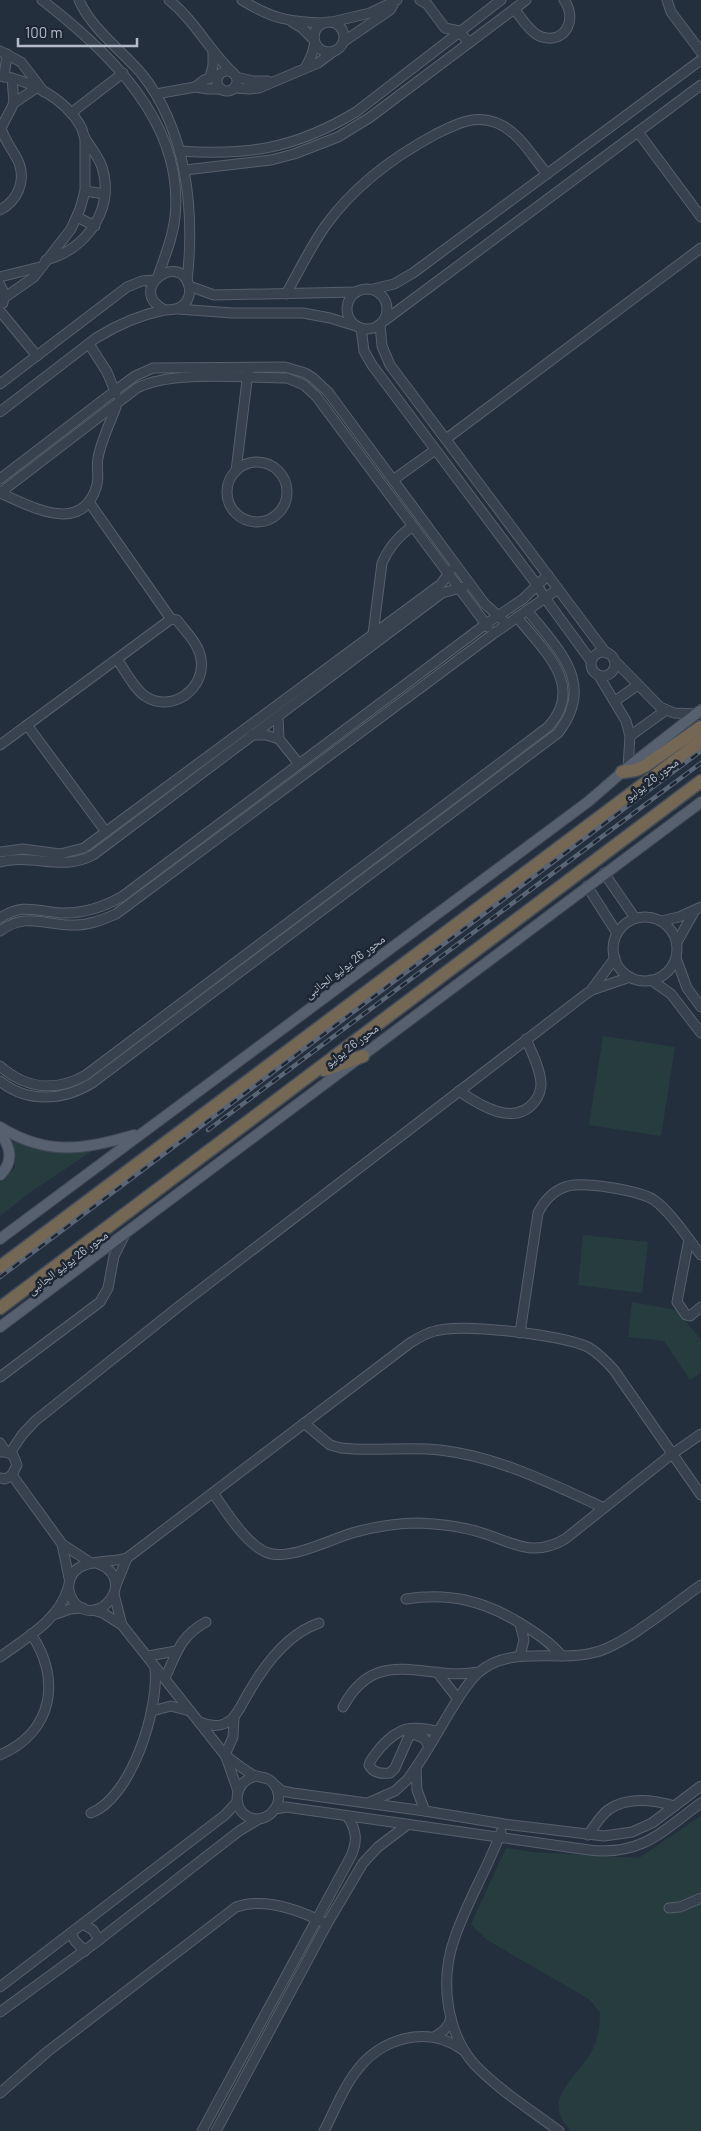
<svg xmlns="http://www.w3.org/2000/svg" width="701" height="2131" font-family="Barlow,'Noto Naskh Arabic',sans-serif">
	<rect width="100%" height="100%" fill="#242f3e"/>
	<g fill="#263c3f">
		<path d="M603 1036 675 1047 661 1136 589 1125Z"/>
		<path d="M13 1140 34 1145 92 1151 32 1191 0 1216V1182L15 1168Z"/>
		<path d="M583 1235 648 1242 642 1293 578 1285Z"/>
		<path d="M632 1302 677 1310 701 1340V1373L690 1380 664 1341 628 1337Z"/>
		<path d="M701 1816V2131H571C539 2100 577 2078 592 2051 598 2039 600 2026 600 2013L589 1999 487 1940 471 1924 506 1848 532 1852 639 1858Z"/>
	</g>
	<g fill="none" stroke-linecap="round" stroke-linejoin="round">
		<g stroke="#565f6c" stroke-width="11">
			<g id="minor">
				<path d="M42 0C109 52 185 123 175 217 173 237 165 256 158 276"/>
				<path d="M79 0C90 27 122 51 141 73 187 130 195 211 187 281"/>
				<path d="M169 0C195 21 209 50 232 72"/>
				<path d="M242 0C272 19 290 22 324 23"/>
				<path d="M420 0 427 4 445 28 459 31 469 43"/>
				<path d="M667 0 671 12 701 52"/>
				<path d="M514 9C522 18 530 33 542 37 565 44 578 19 564 0"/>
				<path d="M292 22 302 28 314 40"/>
				<path d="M332 22 370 13 397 0"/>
				<circle cx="329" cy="37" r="15"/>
				<path d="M343 42 390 10 393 5"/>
				<path d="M0 51 21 62 44 92"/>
				<path d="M306 67 312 54 315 42"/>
				<circle cx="227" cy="81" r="10"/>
				<path d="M0 76C30 80 66 99 81 127 83 130 83 135 85 138 91 148 98 156 102 167 115 209 87 249 46 260"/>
				<path d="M4 77 7 54"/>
				<path d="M236 77 253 81H268"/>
				<path d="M12 78 14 103"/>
				<path d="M210 78 213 65V52"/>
				<path d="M195 87 204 80 219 75"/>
				<path d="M234 88 250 89 259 88 318 63 334 51"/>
				<path d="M156 94 195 87 208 89H221"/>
				<path d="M71 113 123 73"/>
				<path d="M0 130 14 103 36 88"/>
				<path d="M638 132 701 217"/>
				<path d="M180 151C249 156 296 148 356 112L501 0"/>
				<path d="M185 170 271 160 294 154 338 137 369 118 526 0"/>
				<path d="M85 191 105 194"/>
				<path d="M0 210C17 201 26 182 19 163 14 151 5 142 1 128"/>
				<path d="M77 217 95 226"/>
				<path d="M0 277 40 267"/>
				<path d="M0 285 4 293 3 303"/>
				<path d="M189 286 214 295 356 292"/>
				<circle cx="367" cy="309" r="20"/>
				<path d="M373 289 394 284 413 273 701 60"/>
				<path d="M286 294C299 271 311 246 326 225 355 185 393 157 436 134 456 124 474 114 497 123 519 132 532 156 547 174"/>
				<path d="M4 298 34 277 71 229 80 209 85 191V138"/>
				<path d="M178 309 232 313H303L330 318 356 326"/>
				<path d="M0 311 37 356"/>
				<path d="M384 321 701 85"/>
				<path d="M380 325 382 346 390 365 606 653"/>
				<path d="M361 328 364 351 372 365 537 585 545 598 591 661"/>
				<path d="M89 344 107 372 116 394"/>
				<path d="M0 384 127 287 142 281 155 280"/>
				<path d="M0 412 96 338C117 325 140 315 164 310 170 309 176 311 182 306 188 302 191 293 189 286 180 250 125 290 165 310"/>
				<path d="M446 439 701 248"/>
				<circle cx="257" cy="492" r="30"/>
				<path d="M236 471 248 372"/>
				<path d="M0 479 116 390 135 376 153 368 285 367 305 373 313 378 328 392 484 603 507 624"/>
				<path d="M393 480 435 450"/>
				<path d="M0 493 137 388C172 370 246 378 287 378L304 385 316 396 488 627"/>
				<path d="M0 493C29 505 80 536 96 488 100 478 96 468 98 458 101 441 110 423 116 407"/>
				<path d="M89 502 171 619"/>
				<path d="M373 634 382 563C389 547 398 536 413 526"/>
				<circle cx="603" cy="664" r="12"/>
				<path d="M614 660 660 707 674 713 697 714"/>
				<path d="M599 676 626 721 630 736 628 767"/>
				<path d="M615 701 638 685"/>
				<path d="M278 717 279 739 299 764"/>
				<path d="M27 725 106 832"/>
				<path d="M252 735H266L279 739"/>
				<path d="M630 736 666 710"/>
				<path d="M0 745C57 703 114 661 171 619L177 620C185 631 199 644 201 659 206 689 171 714 145 696 135 690 124 669 117 659"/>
				<path d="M0 852 23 849 60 854 84 848 441 584 451 570"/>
				<path d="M0 862C34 853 61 872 93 855L442 593 464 587"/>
				<path d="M604 873 635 918"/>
				<path d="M587 886 617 933"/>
				<circle cx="645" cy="949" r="32"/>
				<path d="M0 918C23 903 36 911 60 913 83 914 104 907 123 896L486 624 523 599 548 575"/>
				<path d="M661 921 679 917 701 907"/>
				<path d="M0 931C26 912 43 925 71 925 87 926 102 920 116 914L493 634 558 589"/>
				<path d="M677 942 694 912"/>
				<path d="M676 958 687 988 701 1007"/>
				<path d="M651 980 671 994 701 1033"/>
				<path d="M592 989 615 958"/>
				<path d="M0 1066C26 1089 56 1092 86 1075L548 727C586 686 544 651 517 617"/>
				<path d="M0 1081C27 1103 63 1101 92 1083L558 733C597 683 558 650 527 610"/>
				<path d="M459 1091C479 1105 515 1128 535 1101 539 1096 541 1090 541 1083 540 1068 532 1053 526 1039"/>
				<path d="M689 1239 677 1302 686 1315 690 1316 701 1307"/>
				<path d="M520 1333 538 1213C544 1201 554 1190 568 1186 586 1182 638 1190 654 1200 671 1212 688 1239 701 1255"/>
				<path d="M0 1377 100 1302 108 1288 114 1256 125 1234"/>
				<path d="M304 1423 330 1445 341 1448C374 1452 407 1446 440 1450 499 1457 550 1483 604 1508"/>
				<path d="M0 1443 6 1452"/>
				<path d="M0 1452H6L13 1455 17 1465 12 1475 5 1479 0 1478"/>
				<path d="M10 1453 22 1435 35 1421 178 1307 586 994 592 990 630 977"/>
				<path d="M12 1475 62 1544 91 1563"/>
				<path d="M213 1493C226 1511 249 1550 272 1554 295 1558 329 1540 352 1533 373 1527 396 1523 419 1523 439 1524 460 1526 479 1532 511 1541 531 1559 565 1539L672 1454 701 1434"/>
				<path d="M62 1544 69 1578"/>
				<path d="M96 1563C140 1577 99 1631 74 1602 70 1596 68 1590 69 1584 72 1557 107 1564 127 1558L410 1343C418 1338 426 1333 435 1331 463 1323 561 1335 588 1347 598 1353 606 1361 614 1370L701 1495"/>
				<path d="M116 1585 127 1558"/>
				<path d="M114 1594 122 1625"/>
				<path d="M406 1599C449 1592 484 1601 520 1623 536 1633 550 1642 562 1656"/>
				<path d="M93 1610 103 1613 122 1625 225 1755C234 1762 243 1769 253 1775 258 1777 263 1777 268 1779 277 1784 281 1796 277 1805 274 1812 267 1818 259 1819 233 1820 228 1783 256 1776"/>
				<path d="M56 1614 70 1609 83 1608"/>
				<path d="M148 1656 176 1651"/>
				<path d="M520 1656 524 1640 520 1624"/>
				<path d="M0 1657C26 1638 59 1620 68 1588"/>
				<path d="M437 1672 458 1699"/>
				<path d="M165 1678C177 1653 179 1637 206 1622"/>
				<path d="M343 1707C377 1643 425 1682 479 1672"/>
				<path d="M152 1711 171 1706 190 1711"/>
				<path d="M200 1722C211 1727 223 1727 232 1719 239 1712 244 1700 249 1692 265 1664 287 1634 319 1623"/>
				<path d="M429 1746 424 1738 413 1734 409 1736 395 1768 390 1773C382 1774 373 1773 369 1765 370 1759 376 1754 380 1748 400 1726 409 1726 438 1731"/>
				<path d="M0 1755C53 1732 62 1679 31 1634"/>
				<path d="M225 1755 233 1737 234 1718"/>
				<path d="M226 1757 238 1791"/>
				<path d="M416 1768 417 1790 425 1811"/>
				<path d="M276 1786 282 1791 293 1793 425 1811 504 1824 604 1836 632 1832 652 1823 701 1786"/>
				<path d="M370 1802 395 1791 407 1780C424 1758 437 1733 451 1710 459 1697 467 1683 478 1673 510 1644 558 1663 596 1652 626 1644 674 1604 701 1585"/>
				<path d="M275 1809 286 1807 589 1850C642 1856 661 1832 701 1803"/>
				<path d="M91 1813C132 1797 159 1709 155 1668"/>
				<path d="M501 1832C488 1868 466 1903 454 1940 440 1980 446 2033 475 2065 499 2090 531 2110 559 2131"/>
				<path d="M588 1835C594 1827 600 1816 608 1810 627 1796 654 1800 675 1806"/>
				<path d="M669 1908 680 1907 701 1898"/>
				<path d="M83 1924 93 1930 99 1940"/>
				<path d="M71 1933 75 1941 85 1951"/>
				<path d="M0 1987 225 1815 237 1802"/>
				<path d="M0 2012 99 1940 239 1831 259 1819"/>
				<path d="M434 2037C443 2032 448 2028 451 2018"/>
				<path d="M0 2093 47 2052 236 1907C265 1897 302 1911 327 1924"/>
				<path d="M202 2131 350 1858C358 1842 357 1830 347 1816"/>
				<path d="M216 2131 327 1924 363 1863 378 1847 407 1825"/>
				<path d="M324 2131C334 2112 342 2090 355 2073 379 2038 428 2024 463 2050"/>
			</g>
		</g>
		<g stroke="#414a57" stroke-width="12">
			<g id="major">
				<path d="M0 1127C47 1156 84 1150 134 1135"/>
				<path d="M0 1133C11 1147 14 1162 0 1175"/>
				<path d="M0 1239 589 801 628 767 701 710"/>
				<path d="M0 1327 701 802"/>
			</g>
		</g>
		<g stroke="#434c59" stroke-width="15">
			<g id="highway">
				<path d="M622 772 636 770 645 766 701 727"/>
				<path d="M324 1070 363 1056"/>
				<path d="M0 1267 701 741"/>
				<path d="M0 1308 701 781"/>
			</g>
		</g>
		<use href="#minor" stroke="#38414e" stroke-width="9"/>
		<use href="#major" stroke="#56606e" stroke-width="10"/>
		<use href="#highway" stroke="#746855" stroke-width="12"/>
		<g stroke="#5a6575" stroke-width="4.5">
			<g id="rail">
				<path d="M208 1130 701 763"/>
				<path d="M0 1277 701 751"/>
			</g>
		</g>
		<use href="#rail" stroke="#1d2633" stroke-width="2.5" stroke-dasharray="8" stroke-linecap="butt"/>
	</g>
	<g text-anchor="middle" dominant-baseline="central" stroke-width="5" stroke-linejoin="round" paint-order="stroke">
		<g font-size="12" fill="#b4bcc9" stroke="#1d2633">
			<text transform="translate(651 779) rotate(-37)">محور 26 يوليو</text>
			<text transform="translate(344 966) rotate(-37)">محور 26 يوليو الجانبى</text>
			<text transform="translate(351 1045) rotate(-37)">محور 26 يوليو</text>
			<text transform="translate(67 1262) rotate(-37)">محور 26 يوليو الجانبى</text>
		</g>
	</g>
	<path d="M18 38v8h119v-8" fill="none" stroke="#b4bcc9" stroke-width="2.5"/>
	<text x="25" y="38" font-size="15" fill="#b4bcc9" stroke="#1d2633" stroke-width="4" paint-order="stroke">100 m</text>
</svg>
